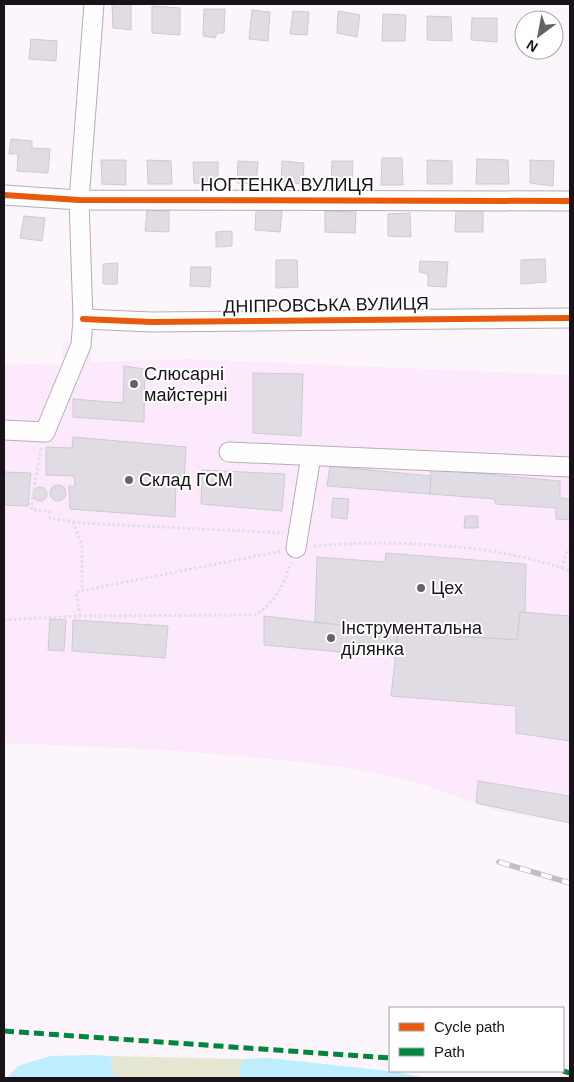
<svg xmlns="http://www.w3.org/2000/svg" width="574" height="1082" font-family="Arial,sans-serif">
	<rect width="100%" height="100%" fill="#fcf5fc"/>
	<path fill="#fceafc" d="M92 343 91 362 189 359 570 375V823L497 811 413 781 348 768 283 760 166 750 4 743V363L63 365 62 346Z"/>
	<path fill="#e5e7d2" d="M110 1056 244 1059 238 1071 240 1078H114Z"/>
	<g fill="#beedfd">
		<path d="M94 1055 110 1056 114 1078H7L18 1066 50 1056Z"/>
		<path d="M268 1058 398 1072 426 1078H240L238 1071 244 1059Z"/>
	</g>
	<g fill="#e1dce4" stroke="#cecad1">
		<path d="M112 4H131V30L113 28Z"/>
		<path d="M152 6 180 8V35L152 33Z"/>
		<path d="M204 9H225L224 33H217L215 38 203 36Z"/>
		<path d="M252 10 270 12 268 41 249 39Z"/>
		<path d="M293 11 309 12 307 35 290 34Z"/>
		<path d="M338 11 360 15 357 37 337 33Z"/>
		<path d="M383 14 406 15 405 41H382Z"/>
		<path d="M427 16 451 17 452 41 427 40Z"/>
		<path d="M472 18H497V42L471 40Z"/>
		<path d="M524 18 547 19 524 20V48H522Z"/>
		<path d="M31 39 57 41 56 61 29 59Z"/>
		<path d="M11 139 32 141V148L50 149 48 173 17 171 18 154H9Z"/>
		<path d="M382 158H402L403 185H381Z"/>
		<path d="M477 159 508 160 509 184H476Z"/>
		<path d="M101 160H126V185L102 184Z"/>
		<path d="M147 160 171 161 172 184H148Z"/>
		<path d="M427 160 452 161V184H427Z"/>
		<path d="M530 160 554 161 553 186 530 183Z"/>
		<path d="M238 161 258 162 256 184 237 183Z"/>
		<path d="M282 161 304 163 303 184 281 182Z"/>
		<path d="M332 161H353L352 183 331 184Z"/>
		<path d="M193 162H218V184L194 183Z"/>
		<path d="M147 210 169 211V232L145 231Z"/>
		<path d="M256 210 282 211 280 232 255 230Z"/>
		<path d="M483 210V232H455L456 211Z"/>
		<path d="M325 211 356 212 355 233 325 232Z"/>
		<path d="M410 213 411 237 388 236V214Z"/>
		<path d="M24 216 45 218 42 241 20 238Z"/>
		<path d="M232 231V246L216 247V232Z"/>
		<path d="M545 259 546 282 521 284V260Z"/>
		<path d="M276 260H297L298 287 276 288Z"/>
		<path d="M420 261 448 262 446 287 428 286V274L419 272Z"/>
		<path d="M118 263 117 284H103V264Z"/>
		<path d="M191 267H211L210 287 190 286Z"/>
		<path d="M124 366 145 369 144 422 73 417V399L123 403Z"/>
		<path d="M253 373 303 374 301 436 253 433Z"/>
		<path d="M73 437 186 447 184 483 176 484 175 517 70 509 69 486H75L74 476 46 475V447L72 448Z"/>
		<path d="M330 466 431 476 430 494 327 486Z"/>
		<path d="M431 469 560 481V498L570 499V520L556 519V508L496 504 494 499 430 494Z"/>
		<path d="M202 470 285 474 282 511 201 504Z"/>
		<path d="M4 472 31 473 28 506 4 505Z"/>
		<circle cx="58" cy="493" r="8"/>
		<circle cx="40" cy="494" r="7"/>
		<path d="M333 498 349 499 347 519 331 517Z"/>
		<path d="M465 516H478V528H464Z"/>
		<path d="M386 553 526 564 525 612 517 640 398 632 315 622 317 557 385 562Z"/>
		<path d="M520 612 570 616V741L516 733V706L391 696 398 632 517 640Z"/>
		<path d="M264 616 398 632 395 657 264 645Z"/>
		<path d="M50 619 66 620 64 651 48 650Z"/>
		<path d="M73 620 168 626 165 658 72 651Z"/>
		<path d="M478 781 570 796V823L476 803Z"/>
	</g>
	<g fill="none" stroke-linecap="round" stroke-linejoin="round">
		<g stroke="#b4aeb5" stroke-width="21">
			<g id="minor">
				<path d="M4 195 79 200 570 201"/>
				<path d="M83 319 152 322 570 318"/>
				<path d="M4 430 45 432 81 345 83 319 79 200 94 4"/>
				<path d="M229 452 570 467"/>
				<path d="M296 548 311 456"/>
			</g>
		</g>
		<g stroke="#e0dee0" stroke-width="3" stroke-dasharray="2.5 2.5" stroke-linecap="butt">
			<path d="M41 448 31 507 32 510 49 511 50 518 81 523 283 533"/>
			<path d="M73 522 82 546V591"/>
			<path d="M314 546C389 539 500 544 570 571"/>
			<path d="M562 568 566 553 570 549"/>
			<path d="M80 616 76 592 281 551"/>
			<path d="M4 620 80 616 255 615C275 604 284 584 291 563"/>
		</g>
		<use href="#minor" stroke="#fffeff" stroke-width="19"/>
		<g stroke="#c0bfc0" stroke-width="5.5">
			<path id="rail" d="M499 862 570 883"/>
		</g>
		<use href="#rail" stroke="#fff" stroke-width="4" stroke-dasharray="11" stroke-linecap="butt"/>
		<g stroke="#00873e" stroke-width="5" stroke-dasharray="10 5" stroke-linecap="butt">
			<path d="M4 1031 390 1058"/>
			<path d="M563 1071 570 1073"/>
		</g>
		<g stroke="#fff" stroke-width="9">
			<g id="cycleway">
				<path d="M4 195 79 200 570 201"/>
				<path d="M83 319 152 322 570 318"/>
			</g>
		</g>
		<use href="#cycleway" stroke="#e8590c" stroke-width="6"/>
	</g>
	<g fill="#686168" stroke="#fff" stroke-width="2">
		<circle cx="134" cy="384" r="5"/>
		<circle cx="129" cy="480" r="5"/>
		<circle cx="421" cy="588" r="5"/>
		<circle cx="331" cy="638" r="5"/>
	</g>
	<g text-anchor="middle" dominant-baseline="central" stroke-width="4" stroke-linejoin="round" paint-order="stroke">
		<g font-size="18" fill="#191219" stroke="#fff">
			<text x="287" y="185">НОГТЕНКА ВУЛИЦЯ</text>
			<text transform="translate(326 305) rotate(-1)">ДНІПРОВСЬКА ВУЛИЦЯ</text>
		</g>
		<g font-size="18" fill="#191219" stroke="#fff" text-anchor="start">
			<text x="144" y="374">Слюсарні<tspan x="144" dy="21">майстерні</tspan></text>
			<text x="139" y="480">Склад ГСМ</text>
			<text x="431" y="588">Цех</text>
			<text x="341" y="628">Інструментальна<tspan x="341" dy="21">ділянка</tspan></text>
		</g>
	</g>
	<rect width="574" height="1082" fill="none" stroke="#191219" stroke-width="10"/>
	<rect x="389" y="1007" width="175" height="65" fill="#ffffff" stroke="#a3a0a3"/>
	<rect x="399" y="1023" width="25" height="8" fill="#e8590c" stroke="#a3a0a3"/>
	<text x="434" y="1032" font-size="15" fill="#191219">Cycle path</text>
	<rect x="399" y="1048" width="25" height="8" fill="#00873e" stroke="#a3a0a3"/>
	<text x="434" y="1057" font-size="15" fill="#191219">Path</text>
	<g transform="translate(539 35) rotate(212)"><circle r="24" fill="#ffffff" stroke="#a3a0a3"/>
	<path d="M0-4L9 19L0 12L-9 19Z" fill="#686168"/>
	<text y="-8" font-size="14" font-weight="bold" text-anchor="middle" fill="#191219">N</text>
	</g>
</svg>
